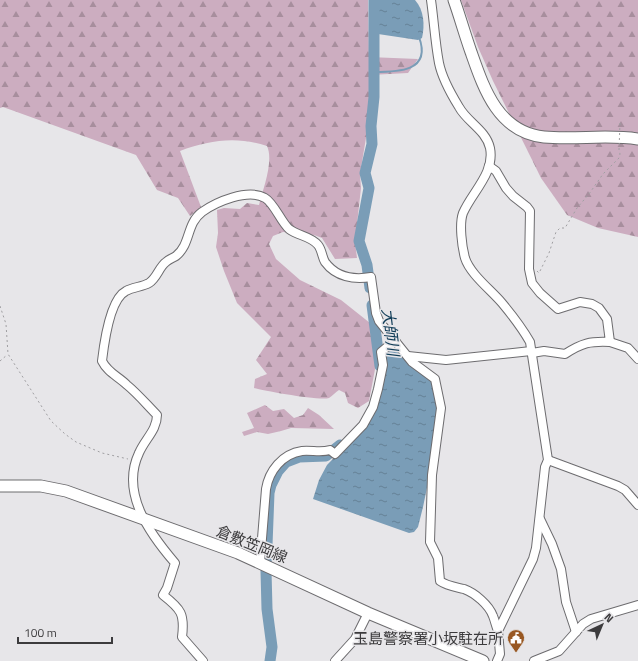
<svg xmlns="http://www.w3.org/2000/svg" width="638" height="661" font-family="'Titillium Web','Noto Sans JP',sans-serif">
	<defs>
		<pattern id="forest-firs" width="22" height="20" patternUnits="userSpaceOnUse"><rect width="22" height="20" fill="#ccadc0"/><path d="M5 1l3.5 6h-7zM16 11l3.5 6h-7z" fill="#a78e9d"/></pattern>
		<pattern id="water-ripples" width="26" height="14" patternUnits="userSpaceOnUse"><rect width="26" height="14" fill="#7a9db7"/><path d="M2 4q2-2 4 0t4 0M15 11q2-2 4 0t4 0" fill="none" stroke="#658196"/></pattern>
	</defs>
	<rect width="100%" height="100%" fill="#e7e6e9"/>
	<g fill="url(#forest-firs)">
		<path d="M0 0H368L369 57 418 59 408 73 370 75 368 126 360 174 361 188 355 242 357 258 335 259 322 238 314 235 283 232 273 236 269 244 276 259 300 280 341 300 370 323 376 364 369 401 358 408 348 403 345 393 339 390C336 392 332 396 329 398 320 401 265 391 254 388L255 379 267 374 256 360 271 337 237 303 224 271 216 247 218 233 217 210 224 208 240 209 247 203 259 205C263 189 274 161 267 146 237 136 209 140 180 151L201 207 190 216 178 198 157 190 136 155 3 107 0 108Z"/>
		<path d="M461 0H638V237L598 228 567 215 541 178 493 81 478 47Z"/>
		<path d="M265 405 273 411 284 409 294 418 303 415 308 408 319 415 334 429 291 428 281 431 268 434 257 432 244 436 242 432 254 428 247 413Z"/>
	</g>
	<g fill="url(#water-ripples)">
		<path d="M378 0H415C424 10 425 25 422 38L418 40 378 34 377 33Z"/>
		<path d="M395 345 434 381 439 406 430 473 423 507 418 527 414 532 409 533 313 499 319 480 327 465 364 427 384 353Z"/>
	</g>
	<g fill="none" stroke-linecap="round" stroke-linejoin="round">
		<path stroke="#7a9db7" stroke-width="2" d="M374 72C397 72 432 72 419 37"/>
		<g stroke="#7a9db7" stroke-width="11">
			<path d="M370 288 367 265 359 241 369 188 365 173 372 144 371 126 374 97V0"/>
			<path d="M372 305 380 366"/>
			<path d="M270 661 272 647 267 609 266 571 269 493 271 485 278 471 286 462 299 457 326 456 340 445"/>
		</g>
		<g stroke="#6d6c6f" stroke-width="10">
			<g id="minor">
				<path d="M431 0C434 21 435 42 439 63 442 78 451 94 459 107 467 122 486 130 490 148 495 173 472 192 463 213 459 224 462 247 465 258 470 274 491 290 502 303 512 315 522 328 530 342L548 460 545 467 536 548 533 559 498 631 500 654 497 661"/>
				<path d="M489 166 496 171 506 188 513 196 527 207 530 211 529 269 532 283 540 293 558 309 580 302 592 304 599 308 607 319 610 342C590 341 582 343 565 354L544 351 532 353"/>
				<path d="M610 342 628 348 638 359"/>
				<path d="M408 356 446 360 531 351"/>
				<path d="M548 460 618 486 625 490 638 505"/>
				<path d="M540 519 552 544 561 569 566 602 576 632"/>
				<path d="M260 563 266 489C269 471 282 454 302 451 312 450 321 453 330 450L335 454 363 425 373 407 378 389 383 365 381 352 387 347 396 342"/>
				<path d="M203 661 182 637C185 614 181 609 163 595L167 588 175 563C150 534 120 493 139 453 145 439 157 430 157 415 147 405 138 394 127 385 118 376 108 373 102 361 104 344 110 299 126 291 133 287 142 287 149 283 157 278 159 267 166 262 169 259 173 258 176 256 191 244 186 224 202 212 216 202 248 188 265 198 274 203 281 222 289 229 298 236 311 236 318 245 322 250 322 257 325 262 336 277 354 280 371 277L376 313 379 321 412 362 435 379 441 408 432 475 430 542 438 558 440 581C447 586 456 587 464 589 475 593 489 605 493 616 495 621 496 626 498 631"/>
				<path d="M335 661 355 639 368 613"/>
				<path d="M534 661 559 651 583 624 591 619 638 605"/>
			</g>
		</g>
		<g stroke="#6d6c6f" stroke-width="13">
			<g id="major">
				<path d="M454 0C460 17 465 35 471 52 484 89 498 132 544 137 575 140 607 134 638 139"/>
				<path d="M0 486H41L66 491 238 553 368 613 483 661"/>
			</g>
		</g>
		<g stroke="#a09fa2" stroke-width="1" stroke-dasharray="2 3" stroke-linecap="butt">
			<path d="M537 271 539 273 549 253 556 232 560 228H565L577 208 589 194 603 174 619 158 620 154 619 150"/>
			<path d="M0 306 6 324 8 354 51 421 65 434 76 442 102 453 128 459"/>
			<path d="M0 361 7 355"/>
		</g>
		<use href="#minor" stroke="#fff" stroke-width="8"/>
		<use href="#major" stroke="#fff" stroke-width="11"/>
		<path stroke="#a09fa2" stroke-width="1" stroke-dasharray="2 3" stroke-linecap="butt" d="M619 150 620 123"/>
	</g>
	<defs>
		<g id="civic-pin" transform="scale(0.9)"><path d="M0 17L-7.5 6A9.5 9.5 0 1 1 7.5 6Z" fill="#995823" stroke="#e7e6e9"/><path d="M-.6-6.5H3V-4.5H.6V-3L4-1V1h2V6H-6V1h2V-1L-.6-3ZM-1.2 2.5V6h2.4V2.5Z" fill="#fff"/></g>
	</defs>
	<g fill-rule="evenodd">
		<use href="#civic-pin" x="516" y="638"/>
	</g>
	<g text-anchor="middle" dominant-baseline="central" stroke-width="3" stroke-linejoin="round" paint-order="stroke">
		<g font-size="15" fill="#3c3b3d" stroke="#e7e6e9">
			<text transform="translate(252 544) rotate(22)">倉敷笠岡線</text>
		</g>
		<g font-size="15" fill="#3c3b3d" stroke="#e7e6e9" text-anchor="end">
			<text x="503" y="638">玉島警察署小坂駐在所</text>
		</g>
		<g font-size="16" font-style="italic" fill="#113d58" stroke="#e7e6e9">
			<text transform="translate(391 332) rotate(83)">大師川</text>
		</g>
	</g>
	<g transform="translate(602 625) rotate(44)" stroke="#e7e6e9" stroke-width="3" paint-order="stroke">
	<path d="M0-3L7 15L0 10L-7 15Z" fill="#3c3b3d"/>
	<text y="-6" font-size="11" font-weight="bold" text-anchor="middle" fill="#3c3b3d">N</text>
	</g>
	<path d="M18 637v6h94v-6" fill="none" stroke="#3c3b3d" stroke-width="2"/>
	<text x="24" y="637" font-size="12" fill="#3c3b3d" stroke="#e7e6e9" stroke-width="3" paint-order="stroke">100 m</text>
</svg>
